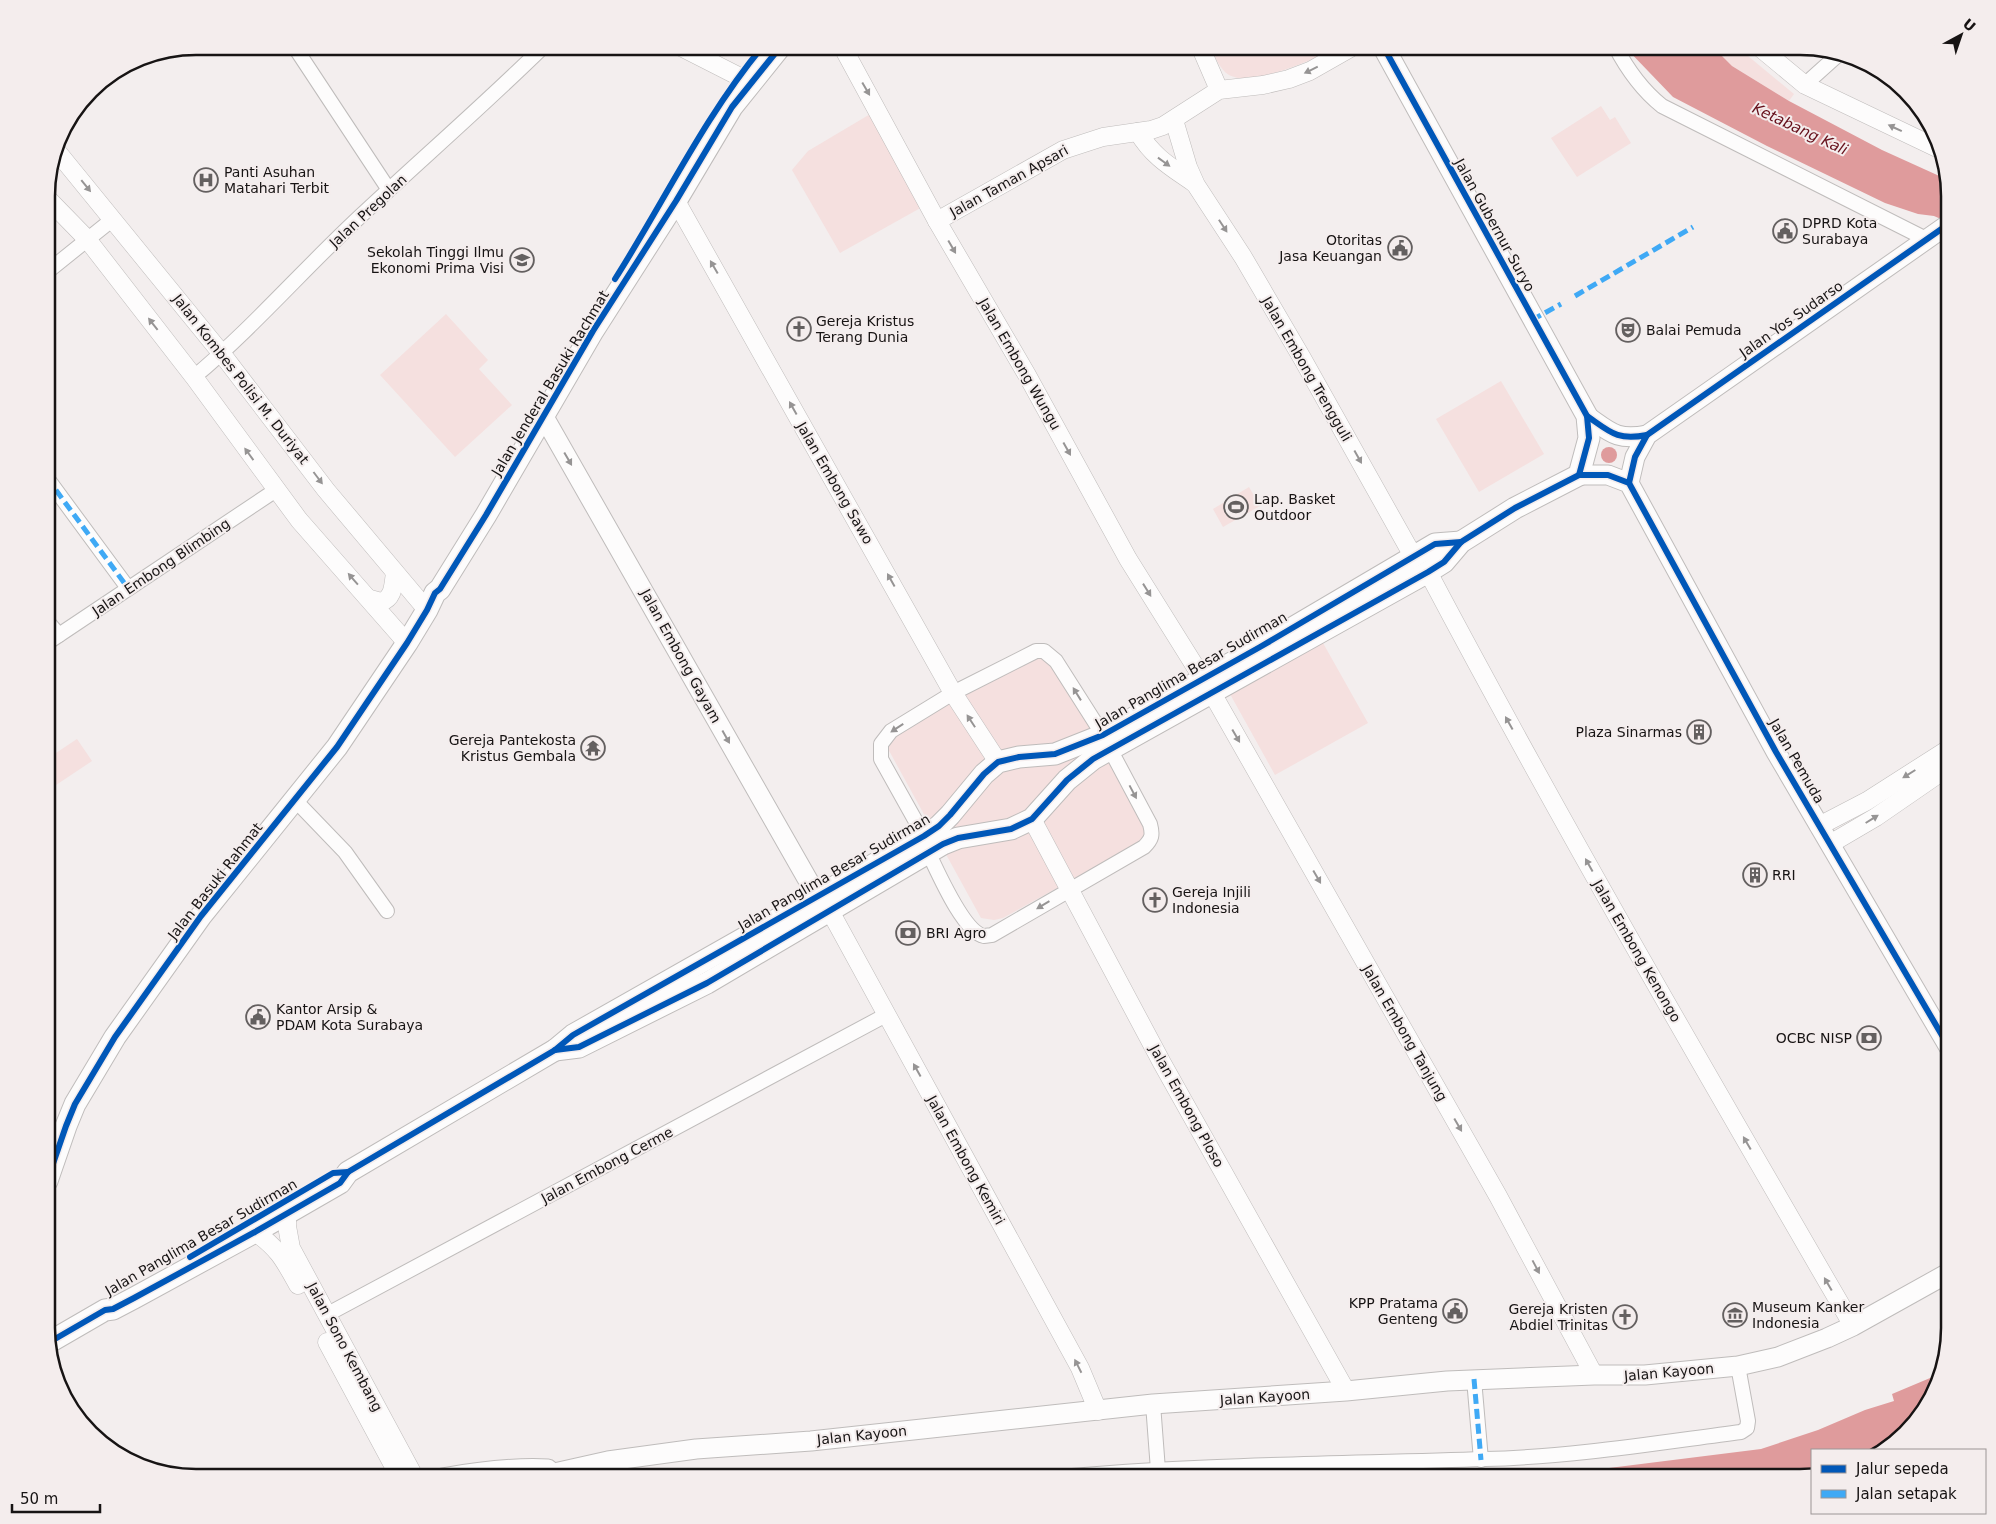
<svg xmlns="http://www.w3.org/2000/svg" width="1996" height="1524" font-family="'DejaVu Sans',sans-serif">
	<rect width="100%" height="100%" fill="#f3eeee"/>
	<g fill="#f5e0df">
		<path d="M1210 46H1339C1320 58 1270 77 1248 79 1242 80 1234 77 1229 75 1219 69 1215 56 1210 46Z"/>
		<path d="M1712 46H1736L1794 94 1789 101 1732 66Z"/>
		<path d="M1601 106 1610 120 1615 117 1631 143 1577 177 1551 138Z"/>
		<path d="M872 113 924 206 840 253 792 170 808 151Z"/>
		<path d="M446 314 488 360 479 369 512 405 455 457 380 375Z"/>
		<path d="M1501 381 1544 454 1479 492 1436 419Z"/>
		<path d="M1249 487 1260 506 1223 527 1213 509Z"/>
		<path d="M1323 643 1368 723 1275 775 1230 694Z"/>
		<path d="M1034 653 1047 655 1149 824 1144 840 1003 918 994 920 981 918 887 747 896 732Z"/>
		<path d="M77 739 92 761 47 791V759Z"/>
	</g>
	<g fill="#df9b9c">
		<path d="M1624 46H1712L1732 66 1789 101 1882 150 1946 179 1950 196V223L1934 216 1918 214 1885 203 1767 146 1673 97Z"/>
		<circle cx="1609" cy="455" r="8"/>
		<path d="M1942 1373 1919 1419 1881 1450H1812V1475L1800 1478H1252L1431 1470 1609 1468 1761 1449 1818 1430 1865 1410 1894 1401 1892 1394Z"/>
	</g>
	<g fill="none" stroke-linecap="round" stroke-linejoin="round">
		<g stroke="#bfbcbb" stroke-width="16">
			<g id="minor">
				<path d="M294 46 389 190"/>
				<path d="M1615 46C1627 69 1642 90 1662 106L1926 239"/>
				<path d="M1810 80 1840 53"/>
				<path d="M47 272 113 219"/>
				<path d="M194 377C255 326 307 265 366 211 425 156 486 103 544 46"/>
				<path d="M47 478 128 588"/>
				<path d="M47 621 59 635"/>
				<path d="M47 643 276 490"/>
				<path d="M294 799 345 852 387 911"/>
				<path d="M924 836 881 759V744L891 731 953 693 1036 651H1044L1056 661 1103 735"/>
				<path d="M928 852C937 870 963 932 984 936 987 936 990 935 992 935L1144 847C1152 839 1153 835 1150 824L1110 749"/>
				<path d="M326 1315 886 1015"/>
				<path d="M1474 1379 1481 1460"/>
				<path d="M1153 1404 1158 1470"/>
				<path d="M1051 1478C1196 1464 1340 1464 1485 1459 1571 1457 1656 1443 1741 1432L1747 1428 1748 1421 1738 1366"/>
			</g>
		</g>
		<g stroke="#bfbcbb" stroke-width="19">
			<g id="tertiary">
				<path d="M679 46 738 76"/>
				<path d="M842 46 937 221 1027 375 1128 559 1203 679"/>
				<path d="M1200 46 1219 90"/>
				<path d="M1758 46 1805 85 1939 149"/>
				<path d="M1174 120 1188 167 1196 185 1243 257 1302 358 1413 556"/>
				<path d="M1138 132C1153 157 1171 167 1194 183"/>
				<path d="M55 149 222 354 326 490 427 610"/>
				<path d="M47 198 87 239 194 377 299 520 407 643"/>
				<path d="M676 201 953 693 998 762"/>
				<path d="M937 221 1063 150 1103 137 1151 130 1163 126 1219 90 1263 85 1289 79 1310 71 1354 46"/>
				<path d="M1428 572C1563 827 1708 1076 1853 1326"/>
				<path d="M370 599 381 602C394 598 393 585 395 573"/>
				<path d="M1212 693 1498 1196 1594 1375"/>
				<path d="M1032 819 1162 1063 1346 1391"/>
				<path d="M1819 826 1867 801 1950 748"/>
				<path d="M1830 844 1876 817 1950 766"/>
				<path d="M830 911 1080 1368 1098 1411"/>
				<path d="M287 1213V1226L291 1248 415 1478"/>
				<path d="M255 1232C279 1249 284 1260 298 1285"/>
				<path d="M327 1342 400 1478"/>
			</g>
		</g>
		<g stroke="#bfbcbb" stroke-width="21">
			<g id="secondary">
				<path d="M1587 416C1610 432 1617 441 1647 435"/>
				<path d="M544 417 817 896"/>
				<path d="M1579 475H1608L1629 483 1776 752 1950 1049"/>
				<path d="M1629 483 1635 457 1647 435 1950 223"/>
				<path d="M442 1478C476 1472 513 1467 548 1469"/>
				<path d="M532 1478 608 1461 696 1449 811 1441 1153 1404 1346 1391 1447 1381 1594 1375H1645L1738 1366 1778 1357 1827 1338 1853 1326 1950 1272"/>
			</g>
		</g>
		<g stroke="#bfbcbb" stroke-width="23">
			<g id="primary">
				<path d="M555 1050 579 1047 707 983 943 844 958 838 1011 829 1032 819 1067 780 1093 759 1428 572 1444 562 1461 542 1515 508 1579 475 1589 438 1587 416 1383 46"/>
				<path d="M47 1181 66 1126 75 1104 115 1037 201 916 337 747 407 643 427 610 435 593 440 589 486 515 593 331 676 201 732 107 781 46"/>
				<path d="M48 1343 105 1310 113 1309 134 1298 255 1232 340 1183 348 1172 555 1050 573 1035 924 836 939 826 950 815 984 774 998 762 1019 757 1055 754 1103 735 1260 647 1435 544 1461 542"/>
			</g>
		</g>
		<use href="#minor" stroke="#fdfcfc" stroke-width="14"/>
		<use href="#tertiary" stroke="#fdfcfc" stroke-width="18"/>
		<use href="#secondary" stroke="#fdfcfc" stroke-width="19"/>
		<use href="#primary" stroke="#fdfcfc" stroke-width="21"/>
		<g stroke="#3fa9f5" stroke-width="5" stroke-dasharray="10 5" stroke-linecap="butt">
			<path d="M1575 296 1693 227"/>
			<path d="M1532 320 1561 304"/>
			<path d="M47 478 128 588"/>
			<path d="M1474 1379 1481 1460"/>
		</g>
		<g stroke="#f4eded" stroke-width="9">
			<g id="cycleway">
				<path d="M1383 46 1587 416 1589 438 1579 475"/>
				<path d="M615 279C664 202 704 117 763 46"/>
				<path d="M1587 416C1610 432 1617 441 1647 435"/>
				<path d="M1629 483 1635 457 1647 435 1950 223"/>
				<path d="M555 1050 579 1047 707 983 943 844 958 838 1011 829 1032 819 1067 780 1093 759 1428 572 1444 562 1461 542 1515 508 1579 475H1608L1629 483 1776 752 1950 1049"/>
				<path d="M47 1181 66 1126 75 1104 115 1037 201 916 337 747 407 643 427 610 435 593 440 589 486 515 593 331 676 201 732 107 781 46"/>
				<path d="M190 1257 333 1173 348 1172"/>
				<path d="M48 1343 105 1310 113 1309 134 1298 255 1232 340 1183 348 1172 555 1050 573 1035 924 836 939 826 950 815 984 774 998 762 1019 757 1055 754 1103 735 1260 647 1435 544 1461 542"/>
			</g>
		</g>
		<use href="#cycleway" stroke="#0057b8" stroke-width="6"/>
	</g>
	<defs><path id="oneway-solid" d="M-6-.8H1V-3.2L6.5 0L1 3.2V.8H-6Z" transform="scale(1.25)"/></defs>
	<g fill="#969494">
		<use href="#oneway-solid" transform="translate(1311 70) rotate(154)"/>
		<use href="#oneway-solid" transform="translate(866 89) rotate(60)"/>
		<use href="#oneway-solid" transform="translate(1895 128) rotate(-155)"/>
		<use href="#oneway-solid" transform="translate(1164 162) rotate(36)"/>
		<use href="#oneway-solid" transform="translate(86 186) rotate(51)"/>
		<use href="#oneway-solid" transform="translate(1223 226) rotate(57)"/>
		<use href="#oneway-solid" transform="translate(952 247) rotate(60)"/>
		<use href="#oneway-solid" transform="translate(714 267) rotate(-120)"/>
		<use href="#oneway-solid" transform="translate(153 324) rotate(-128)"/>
		<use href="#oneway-solid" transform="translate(793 408) rotate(-119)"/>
		<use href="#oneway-solid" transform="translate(1067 449) rotate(61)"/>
		<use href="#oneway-solid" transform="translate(249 454) rotate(-126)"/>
		<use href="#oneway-solid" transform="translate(1358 457) rotate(61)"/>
		<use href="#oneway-solid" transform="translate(568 459) rotate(60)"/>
		<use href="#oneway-solid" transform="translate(318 478) rotate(53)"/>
		<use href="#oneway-solid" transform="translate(353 579) rotate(-131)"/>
		<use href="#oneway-solid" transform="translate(891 580) rotate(-119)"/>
		<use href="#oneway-solid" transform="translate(1147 590) rotate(58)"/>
		<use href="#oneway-solid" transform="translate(1077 694) rotate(-122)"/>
		<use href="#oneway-solid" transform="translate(971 721) rotate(-123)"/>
		<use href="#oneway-solid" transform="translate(1509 723) rotate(-119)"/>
		<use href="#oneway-solid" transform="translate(897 728) rotate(147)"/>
		<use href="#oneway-solid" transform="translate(1236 736) rotate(60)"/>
		<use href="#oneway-solid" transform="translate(726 737) rotate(61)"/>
		<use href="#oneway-solid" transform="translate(1909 774) rotate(148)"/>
		<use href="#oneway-solid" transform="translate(1133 792) rotate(62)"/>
		<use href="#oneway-solid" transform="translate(1872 819) rotate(-32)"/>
		<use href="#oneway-solid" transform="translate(1589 865) rotate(-119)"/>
		<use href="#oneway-solid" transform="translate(1317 877) rotate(60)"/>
		<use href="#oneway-solid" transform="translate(1043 905) rotate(149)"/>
		<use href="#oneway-solid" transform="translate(917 1070) rotate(-119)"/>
		<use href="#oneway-solid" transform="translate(1458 1125) rotate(60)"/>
		<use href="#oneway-solid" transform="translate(1747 1143) rotate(-120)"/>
		<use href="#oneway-solid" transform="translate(1536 1267) rotate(62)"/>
		<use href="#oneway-solid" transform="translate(1828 1284) rotate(-120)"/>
		<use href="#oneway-solid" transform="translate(1078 1366) rotate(-117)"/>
	</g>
	<defs>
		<g id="hospital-ring" transform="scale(1.25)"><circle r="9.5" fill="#f4eded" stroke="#646060" stroke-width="1.5"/><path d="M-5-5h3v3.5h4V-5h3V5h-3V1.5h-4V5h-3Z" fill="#646060"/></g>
		<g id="civic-ring" transform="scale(1.25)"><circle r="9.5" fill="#f4eded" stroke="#646060" stroke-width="1.5"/><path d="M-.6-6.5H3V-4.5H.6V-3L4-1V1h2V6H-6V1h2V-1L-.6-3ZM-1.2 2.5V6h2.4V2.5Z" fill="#646060"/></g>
		<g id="university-ring" transform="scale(1.25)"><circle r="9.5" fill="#f4eded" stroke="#646060" stroke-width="1.5"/><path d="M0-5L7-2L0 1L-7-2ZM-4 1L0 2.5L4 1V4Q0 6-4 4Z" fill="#646060"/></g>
		<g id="church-ring" transform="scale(1.25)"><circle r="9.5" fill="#f4eded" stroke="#646060" stroke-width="1.5"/><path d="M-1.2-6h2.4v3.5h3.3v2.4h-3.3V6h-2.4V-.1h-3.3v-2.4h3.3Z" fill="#646060"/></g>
		<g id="theatre-ring" transform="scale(1.25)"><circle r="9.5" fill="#f4eded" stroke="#646060" stroke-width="1.5"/><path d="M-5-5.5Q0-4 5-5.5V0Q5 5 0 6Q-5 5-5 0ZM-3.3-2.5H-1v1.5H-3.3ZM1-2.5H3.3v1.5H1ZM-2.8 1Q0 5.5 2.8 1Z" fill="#646060"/></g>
		<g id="stadium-ring" transform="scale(1.25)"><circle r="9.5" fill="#f4eded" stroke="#646060" stroke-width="1.5"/><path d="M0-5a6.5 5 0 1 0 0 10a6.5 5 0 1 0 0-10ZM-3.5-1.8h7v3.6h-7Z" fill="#646060"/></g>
		<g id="building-ring" transform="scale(1.25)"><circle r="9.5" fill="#f4eded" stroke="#646060" stroke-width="1.5"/><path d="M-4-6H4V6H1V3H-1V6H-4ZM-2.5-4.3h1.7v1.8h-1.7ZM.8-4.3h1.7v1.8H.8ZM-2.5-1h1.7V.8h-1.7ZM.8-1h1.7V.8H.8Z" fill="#646060"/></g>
		<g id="temple-ring" transform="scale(1.25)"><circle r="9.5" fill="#f4eded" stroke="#646060" stroke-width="1.5"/><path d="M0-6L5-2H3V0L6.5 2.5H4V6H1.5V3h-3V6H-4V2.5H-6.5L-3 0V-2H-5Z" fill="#646060"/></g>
		<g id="bank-ring" transform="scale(1.25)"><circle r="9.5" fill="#f4eded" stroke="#646060" stroke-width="1.5"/><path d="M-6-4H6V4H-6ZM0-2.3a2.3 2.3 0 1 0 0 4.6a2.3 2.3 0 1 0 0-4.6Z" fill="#646060"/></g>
		<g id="museum-ring" transform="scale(1.25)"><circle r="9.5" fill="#f4eded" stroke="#646060" stroke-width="1.5"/><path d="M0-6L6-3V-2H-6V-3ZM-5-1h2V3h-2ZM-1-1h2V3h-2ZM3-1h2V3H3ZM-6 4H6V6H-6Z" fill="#646060"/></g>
	</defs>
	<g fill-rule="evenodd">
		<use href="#hospital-ring" x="206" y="180"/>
		<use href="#civic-ring" x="1785" y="231"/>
		<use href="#civic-ring" x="1400" y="248"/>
		<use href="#university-ring" x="522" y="260"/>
		<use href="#church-ring" x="799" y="329"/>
		<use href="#theatre-ring" x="1628" y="330"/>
		<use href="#stadium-ring" x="1236" y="507"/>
		<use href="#building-ring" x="1699" y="732"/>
		<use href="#temple-ring" x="593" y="748"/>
		<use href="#building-ring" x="1755" y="875"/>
		<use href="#church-ring" x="1155" y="900"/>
		<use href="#bank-ring" x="908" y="933"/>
		<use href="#civic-ring" x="258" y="1017"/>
		<use href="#bank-ring" x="1869" y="1038"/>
		<use href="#civic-ring" x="1455" y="1311"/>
		<use href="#museum-ring" x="1735" y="1315"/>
		<use href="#church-ring" x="1625" y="1317"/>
	</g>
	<g text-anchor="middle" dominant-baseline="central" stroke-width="4" stroke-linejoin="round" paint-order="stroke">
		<g font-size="14" fill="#171414" stroke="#f4eded" text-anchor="start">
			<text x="224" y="172">Panti Asuhan<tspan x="224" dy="16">Matahari Terbit</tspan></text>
			<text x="1802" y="223">DPRD Kota<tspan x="1802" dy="16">Surabaya</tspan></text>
			<text x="1382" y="240" text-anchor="end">Otoritas<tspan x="1382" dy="16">Jasa Keuangan</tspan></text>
			<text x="504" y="252" text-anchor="end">Sekolah Tinggi Ilmu<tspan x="504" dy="16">Ekonomi Prima Visi</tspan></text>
			<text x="816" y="321">Gereja Kristus<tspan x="816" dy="16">Terang Dunia</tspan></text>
			<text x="1646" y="330">Balai Pemuda</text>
			<text x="1254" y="499">Lap. Basket<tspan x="1254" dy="16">Outdoor</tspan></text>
			<text x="1682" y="732" text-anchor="end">Plaza Sinarmas</text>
			<text x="576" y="740" text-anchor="end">Gereja Pantekosta<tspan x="576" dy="16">Kristus Gembala</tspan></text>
			<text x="1772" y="875">RRI</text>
			<text x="1172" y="892">Gereja Injili<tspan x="1172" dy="16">Indonesia</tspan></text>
			<text x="926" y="933">BRI Agro</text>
			<text x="276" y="1009">Kantor Arsip &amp;<tspan x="276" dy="16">PDAM Kota Surabaya</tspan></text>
			<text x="1852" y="1038" text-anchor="end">OCBC NISP</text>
			<text x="1438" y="1303" text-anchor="end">KPP Pratama<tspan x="1438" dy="16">Genteng</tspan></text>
			<text x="1752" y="1307">Museum Kanker<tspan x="1752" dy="16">Indonesia</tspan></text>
			<text x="1608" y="1309" text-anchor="end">Gereja Kristen<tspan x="1608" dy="16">Abdiel Trinitas</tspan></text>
		</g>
		<g font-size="14" fill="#171414" stroke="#f4eded">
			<text transform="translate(1009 181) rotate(-29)">Jalan Taman Apsari</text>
			<text transform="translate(368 211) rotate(-43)">Jalan Pregolan</text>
			<text transform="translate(1495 225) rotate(61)">Jalan Gubernur Suryo</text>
			<text transform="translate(1791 319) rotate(-35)">Jalan Yos Sudarso</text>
			<text transform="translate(1020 364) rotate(60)">Jalan Embong Wungu</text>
			<text transform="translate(1307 369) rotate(60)">Jalan Embong Trengguli</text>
			<text transform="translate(241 379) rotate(52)">Jalan Kombes Polisi M. Duriyat</text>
			<text transform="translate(550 383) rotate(-59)">Jalan Jenderal Basuki Rachmat</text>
			<text transform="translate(835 483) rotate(60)">Jalan Embong Sawo</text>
			<text transform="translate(161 567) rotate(-34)">Jalan Embong Blimbing</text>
			<text transform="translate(681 656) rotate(61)">Jalan Embong Gayam</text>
			<text transform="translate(1191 670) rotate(-30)">Jalan Panglima Besar Sudirman</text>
			<text transform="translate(1797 761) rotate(60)">Jalan Pemuda</text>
			<text transform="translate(834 872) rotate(-30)">Jalan Panglima Besar Sudirman</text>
			<text transform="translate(215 881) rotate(-52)">Jalan Basuki Rahmat</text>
			<text transform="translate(1637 951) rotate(60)">Jalan Embong Kenongo</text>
			<text transform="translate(1405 1033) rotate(60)">Jalan Embong Tanjung</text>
			<text transform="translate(1187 1106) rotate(61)">Jalan Embong Ploso</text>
			<text transform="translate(966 1160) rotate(61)">Jalan Embong Kemiri</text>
			<text transform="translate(607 1165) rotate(-28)">Jalan Embong Cerme</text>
			<text transform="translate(201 1237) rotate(-30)">Jalan Panglima Besar Sudirman</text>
			<text transform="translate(345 1347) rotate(62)">Jalan Sono Kembang</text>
			<text transform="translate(1669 1372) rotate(-5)">Jalan Kayoon</text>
			<text transform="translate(1265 1397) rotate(-4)">Jalan Kayoon</text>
			<text transform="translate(862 1435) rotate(-6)">Jalan Kayoon</text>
		</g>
		<g font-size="15" font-style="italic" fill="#66101b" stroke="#f4eded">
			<text transform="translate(1800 129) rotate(25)">Ketabang Kali</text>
		</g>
	</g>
	<path d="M0 0H1996V1524H0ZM196 55H1800A141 141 0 0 1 1941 196V1328A141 141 0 0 1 1800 1469H196A141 141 0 0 1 55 1328V196A141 141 0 0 1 196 55Z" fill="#f4eded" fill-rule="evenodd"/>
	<path fill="none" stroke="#171414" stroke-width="2.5" d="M196 55H1800A141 141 0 0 1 1941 196V1328A141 141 0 0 1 1800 1469H196A141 141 0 0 1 55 1328V196A141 141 0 0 1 196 55Z"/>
	<rect x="1811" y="1449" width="175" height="65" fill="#f4eded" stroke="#9c9696"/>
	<rect x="1821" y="1465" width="25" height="8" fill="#0057b8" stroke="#9c9696"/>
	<text x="1856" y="1474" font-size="15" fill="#171414">Jalur sepeda</text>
	<rect x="1821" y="1490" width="25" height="8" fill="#3fa9f5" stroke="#9c9696"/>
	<text x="1856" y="1499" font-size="15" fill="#171414">Jalan setapak</text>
	<g transform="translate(1961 35) rotate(40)" stroke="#f4eded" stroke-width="4" paint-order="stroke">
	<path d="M0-4L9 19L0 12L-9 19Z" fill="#171414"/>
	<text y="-8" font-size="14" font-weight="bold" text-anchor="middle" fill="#171414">U</text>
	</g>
	<path d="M12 1504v8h88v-8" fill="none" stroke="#171414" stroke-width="2.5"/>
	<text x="20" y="1504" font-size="15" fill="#171414" stroke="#f4eded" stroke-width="4" paint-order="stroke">50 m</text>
</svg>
